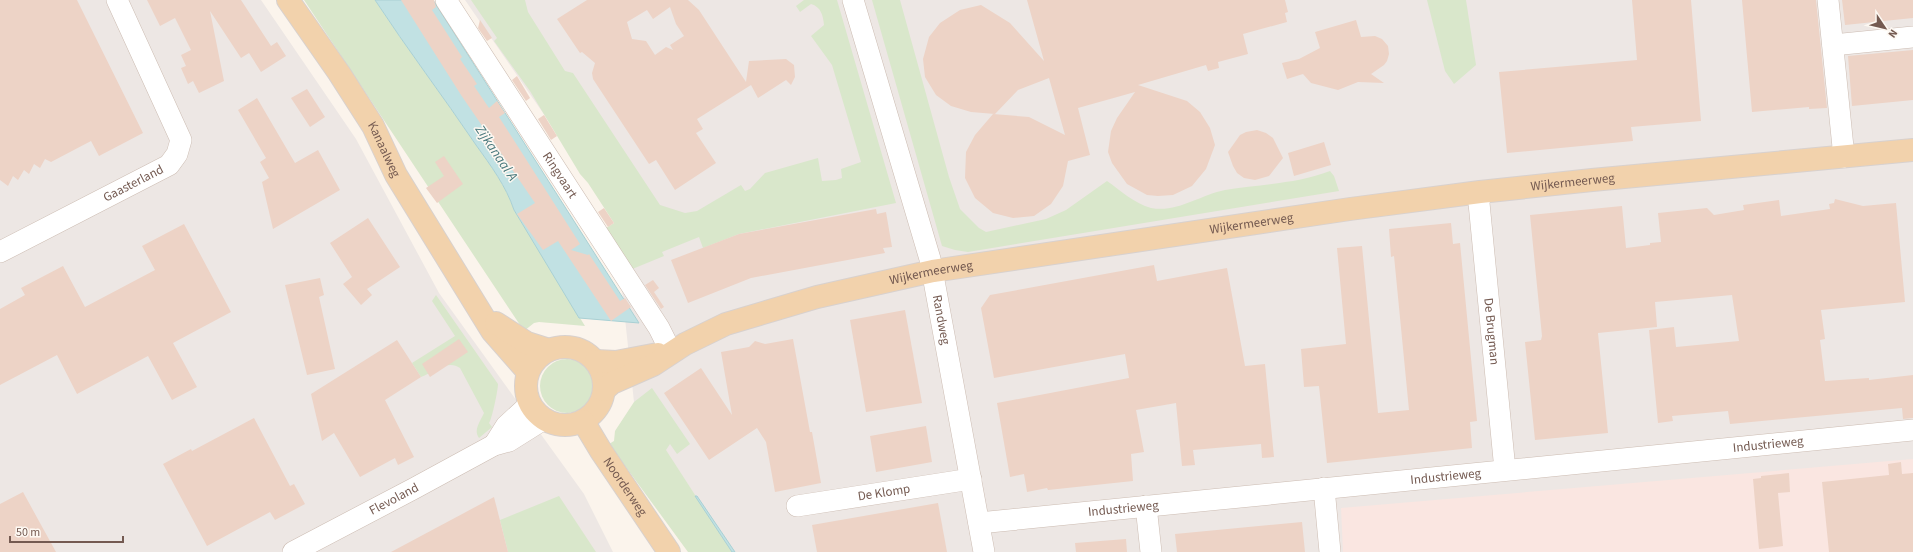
<svg xmlns="http://www.w3.org/2000/svg" width="1913" height="552" font-family="'Source Sans 3',sans-serif">
	<rect width="100%" height="100%" fill="#fbf4ec"/>
	<path fill="#fae6e1" d="M1913 452V552H1342L1338 497Z"/>
	<g fill="#ede7e4">
		<path d="M0 0H261L356 139 439 293 584 494 613 552H0Z"/>
		<path d="M465 0H1913V459L1341 508 1343 552H732L634 402 614 216Z"/>
	</g>
	<g fill="#d9e7cb">
		<path d="M304 0H375C407 49 443 96 476 145 491 166 506 186 514 210L585 326 539 322 534 323 524 331Z"/>
		<path d="M471 0H525L528 12 565 71 573 73 660 205 685 213 697 211 741 185 745 191 750 189 765 173 818 158 822 181 836 180 842 178 841 169 861 162 832 65 811 36 824 25C823 15 821 7 811 4L800 12 796 6 804 0H837L896 203 739 234 703 248 699 237 662 252 664 256 625 272 606 228 614 223 588 183 580 174 530 91 494 41 497 38Z"/>
		<path d="M872 0H900L949 177 960 209 979 228 986 232 1046 219 1066 210 1107 181C1120 190 1135 204 1151 208 1177 213 1200 195 1225 190 1260 184 1297 184 1330 171L1334 176 1339 191 968 252 955 250 942 246Z"/>
		<path d="M1427 0H1466L1476 65 1454 84 1445 71Z"/>
		<path d="M436 295 498 384C498 390 492 419 489 423L492 427 479 438C473 430 480 422 484 413L460 368C448 359 434 372 421 377L412 363 455 336 432 301Z"/>
		<circle cx="567" cy="386" r="27"/>
		<path d="M652 388 690 444 677 454 670 444 666 450 732 552H688L609 444 614 441 615 431 634 402Z"/>
		<path d="M559 496 596 552H508L500 520Z"/>
	</g>
	<g fill="#c1e1e3" stroke="#a9d0d4">
		<path d="M375 0H433L639 323 579 318 514 210C506 186 491 166 476 145 443 96 407 49 375 0Z"/>
		<path d="M695 496H697L735 552H732Z"/>
	</g>
	<g fill="#edd3c6" fill-rule="evenodd">
		<path d="M0 0H77L143 133 99 156 91 141 51 162 45 159 40 168 34 164 29 174 24 170 18 180 13 176 8 186 0 180Z"/>
		<path d="M147 0H241L271 46 277 42 286 56 261 72 249 53 241 58 210 11 224 81 199 93 193 81 188 84 181 68 186 66 181 55 191 50 175 18 160 26Z"/>
		<path d="M401 0H434L436 7 432 10 462 57 460 59 477 84 474 86 489 108 497 101 505 113 499 117 580 244 571 250 588 255 589 254 620 301 625 298 631 307 611 321 558 241 543 250 517 214 535 203 461 95Z"/>
		<path d="M587 0H688L699 10 746 82 749 61 786 59 794 65 795 77 791 85 786 80 758 98 751 85 697 119 703 129 696 133 716 163 675 190 656 160 649 164 593 79 592 73 595 63 582 52 580 53 557 19ZM670 7 676 24 684 36 670 45 673 50 666 47 655 55 646 41 632 39 627 22 647 10 653 19Z"/>
		<path d="M1027 0H1285L1288 12 1285 13 1287 22 1243 34 1248 54 1218 62 1219 68 1208 71 1206 65 1138 85 1187 101 1200 112 1210 128 1215 145 1206 169 1192 186 1173 195 1158 196 1147 195 1127 184 1112 163 1108 152 1111 131 1117 118 1135 92 1078 108 1090 155 1068 161 1063 186 1051 204 1034 216 1013 218 993 213 975 198 965 178 966 152 975 135 993 114 1029 117 1065 135 1049 78 1018 90 995 114 971 112 951 106 936 95 925 77 923 59 929 37 940 23 960 10 981 5 1010 23 1044 61Z"/>
		<path d="M1632 0H1691L1701 121 1631 127 1633 141 1507 153 1499 72 1637 60Z"/>
		<path d="M1742 0H1816L1827 108 1809 109V107L1752 112Z"/>
		<path d="M1842 0H1913V18L1845 25Z"/>
		<path d="M480 20 492 38 487 41 478 28Z"/>
		<path d="M1356 20 1361 37 1375 36 1382 39 1388 46 1389 54 1387 61 1384 65 1371 74 1384 83 1358 82 1338 90 1311 83 1303 74 1287 79 1282 63 1299 59 1320 48 1315 32Z"/>
		<path d="M1913 50V100L1852 106 1848 56Z"/>
		<path d="M517 76 530 98 526 101 512 80Z"/>
		<path d="M307 89 325 117 310 127 291 98Z"/>
		<path d="M257 98 295 163 318 150 340 190 273 229 262 182 269 178 260 162 266 158 238 110Z"/>
		<path d="M544 115 557 136 551 140 538 119Z"/>
		<path d="M1257 130 1266 133 1273 138 1283 158 1269 176 1255 180 1244 178 1237 173 1233 166 1228 152 1240 135 1246 132Z"/>
		<path d="M1324 142 1331 165 1294 176 1288 153Z"/>
		<path d="M444 156 463 184 437 203 426 188 444 176 435 162Z"/>
		<path d="M1835 199 1863 206 1896 203 1905 302 1821 310 1825 339 1820 340 1825 381 1869 378V380L1913 375V418L1903 419 1902 408 1730 424 1728 411 1672 416 1673 421 1658 423 1649 330 1674 327 1676 347 1739 341 1732 295 1655 302 1657 327 1598 333 1608 433 1535 440 1525 342 1541 340 1542 336 1530 215 1622 206 1626 248 1650 245V243L1661 242 1658 213 1707 208 1714 215 1744 210 1743 205 1779 200 1781 216 1830 209 1829 204 1834 203Z"/>
		<path d="M604 208 614 223 608 227 598 212Z"/>
		<path d="M876 209 877 214 886 212 892 247 883 248 885 253 751 278 688 303 671 260 739 234Z"/>
		<path d="M368 218 400 267 367 289 372 295 361 305 343 284 352 277 330 243Z"/>
		<path d="M1451 223 1453 244 1460 243 1477 421 1470 422 1472 448 1327 463 1319 386 1304 387 1301 349 1346 344 1337 248 1362 246 1378 413 1409 410 1394 256 1391 257 1389 229Z"/>
		<path d="M184 224 231 312 173 343 197 387 172 400 148 356 77 394 57 355 0 385V309L25 295 21 288 63 266 85 307 155 270 142 246Z"/>
		<path d="M1154 265 1157 281 1227 268 1245 366 1265 364 1274 457 1262 458 1261 444 1193 450 1195 465 1182 466 1176 403 1136 410 1144 452 1131 454 1133 481 1048 490 1047 488 1027 492 1024 474 1010 477 997 403 1129 378 1125 354 994 378 981 308 990 295Z"/>
		<path d="M320 278 324 295 319 297 335 369 307 375 285 285Z"/>
		<path d="M653 280 659 288 654 292 664 307 661 309 645 285Z"/>
		<path d="M905 310 922 403 866 412 850 320Z"/>
		<path d="M459 339 468 352 430 377 422 364Z"/>
		<path d="M793 339 810 432H812L821 483 775 492 766 442 757 428 709 460 664 393 701 368 732 415 721 352 749 347 755 341 765 344Z"/>
		<path d="M397 340 421 377 385 400 414 457 398 465 395 458 360 477 334 433 322 441 311 394Z"/>
		<path d="M254 418 290 486 294 484 305 504 275 520 270 512 207 546 163 464 191 449 192 451Z"/>
		<path d="M926 426 932 462 876 472 870 436Z"/>
		<path d="M1901 462 1902 474 1913 473V552H1829L1822 482 1889 475 1888 464Z"/>
		<path d="M1789 473 1790 492 1778 493 1783 546 1759 549 1753 479 1761 478V476Z"/>
		<path d="M23 492 40 523 56 552H0V504Z"/>
		<path d="M494 497 508 552H391Z"/>
		<path d="M938 503 947 552H817L812 525Z"/>
		<path d="M1302 522 1305 552H1177L1175 534Z"/>
		<path d="M1126 539 1127 552H1076L1075 543Z"/>
	</g>
	<g fill="none" stroke-linecap="round" stroke-linejoin="round">
		<g stroke="#ccbcb2" stroke-width="22">
			<g id="minor">
				<path id="s1" d="M446 0 659 328 671 352"/>
				<path id="s2" d="M853 0 930 259 984 552"/>
				<path d="M1828 0 1844 157"/>
				<path d="M1833 45 1913 37"/>
				<path id="s3" d="M1480 192 1479 203 1505 470"/>
				<path id="s4" d="M0 252 169 165 177 154 181 140 117 0"/>
				<path d="M494 445 506 426 530 404"/>
				<path d="M1324 488 1330 552"/>
				<path id="s5" d="M797 506 971 479"/>
				<path d="M1146 506 1151 552"/>
				<path id="s6" d="M979 523 1913 430"/>
				<path id="s7" d="M293 552 413 489 494 445 509 441 544 419"/>
			</g>
		</g>
		<g stroke="#d8d1ce" stroke-width="24">
			<g id="major">
				<path id="s8" d="M288 0 339 73 373 126 396 175 492 331 528 372"/>
				<path d="M496 323 527 343 549 350"/>
				<circle cx="565" cy="386" r="39"/>
				<path d="M596 361 616 362 658 354"/>
				<path id="s9" d="M604 390 612 383 653 365 685 344 726 324 817 297 933 271 1350 209 1480 192 1592 180 1913 150"/>
				<path id="s10" d="M583 421 601 451 669 552"/>
			</g>
		</g>
		<use href="#minor" stroke="#fff" stroke-width="21"/>
		<use href="#major" stroke="#f2d2ac" stroke-width="22"/>
	</g>
	<g text-anchor="middle" dominant-baseline="central" stroke-width="3" stroke-linejoin="round" paint-order="stroke">
		<g font-size="13" fill="#745a51" stroke="#fdf8f2">
			<text stroke="none"><textPath href="#s8" startOffset="178">Kanaalweg</textPath></text>
			<text stroke="none"><textPath href="#s1" startOffset="209">Ringvaart</textPath></text>
			<text stroke="none"><textPath href="#s9" startOffset="999">Wijkermeerweg</textPath></text>
			<text stroke="none"><textPath href="#s4" startOffset="150">Gaasterland</textPath></text>
			<text stroke="none"><textPath href="#s9" startOffset="675">Wijkermeerweg</textPath></text>
			<text stroke="none"><textPath href="#s9" startOffset="351">Wijkermeerweg</textPath></text>
			<text stroke="none"><textPath href="#s2" startOffset="332">Randweg</textPath></text>
			<text stroke="none"><textPath href="#s3" startOffset="140">De Brugman</textPath></text>
			<text stroke="none"><textPath href="#s6" startOffset="793">Industrieweg</textPath></text>
			<text stroke="none"><textPath href="#s6" startOffset="469">Industrieweg</textPath></text>
			<text stroke="none"><textPath href="#s10" startOffset="78">Noorderweg</textPath></text>
			<text stroke="none"><textPath href="#s5" startOffset="88">De Klomp</textPath></text>
			<text stroke="none"><textPath href="#s7" startOffset="114">Flevoland</textPath></text>
			<text stroke="none"><textPath href="#s6" startOffset="145">Industrieweg</textPath></text>
		</g>
		<g font-size="14" font-style="italic" fill="#49797d" stroke="#fdf8f2">
			<text transform="translate(496 153) rotate(56)">Zijkanaal A</text>
		</g>
	</g>
	<g transform="translate(1885 28) rotate(125)" stroke="#fdf8f2" stroke-width="3" paint-order="stroke">
	<path d="M0-3L7 15L0 10L-7 15Z" fill="#745a51"/>
	<text y="-6" font-size="11" font-weight="bold" text-anchor="middle" fill="#745a51">N</text>
	</g>
	<path d="M10 536v6h113v-6" fill="none" stroke="#745a51" stroke-width="2"/>
	<text x="16" y="536" font-size="12" fill="#745a51" stroke="#fdf8f2" stroke-width="3" paint-order="stroke">50 m</text>
</svg>
